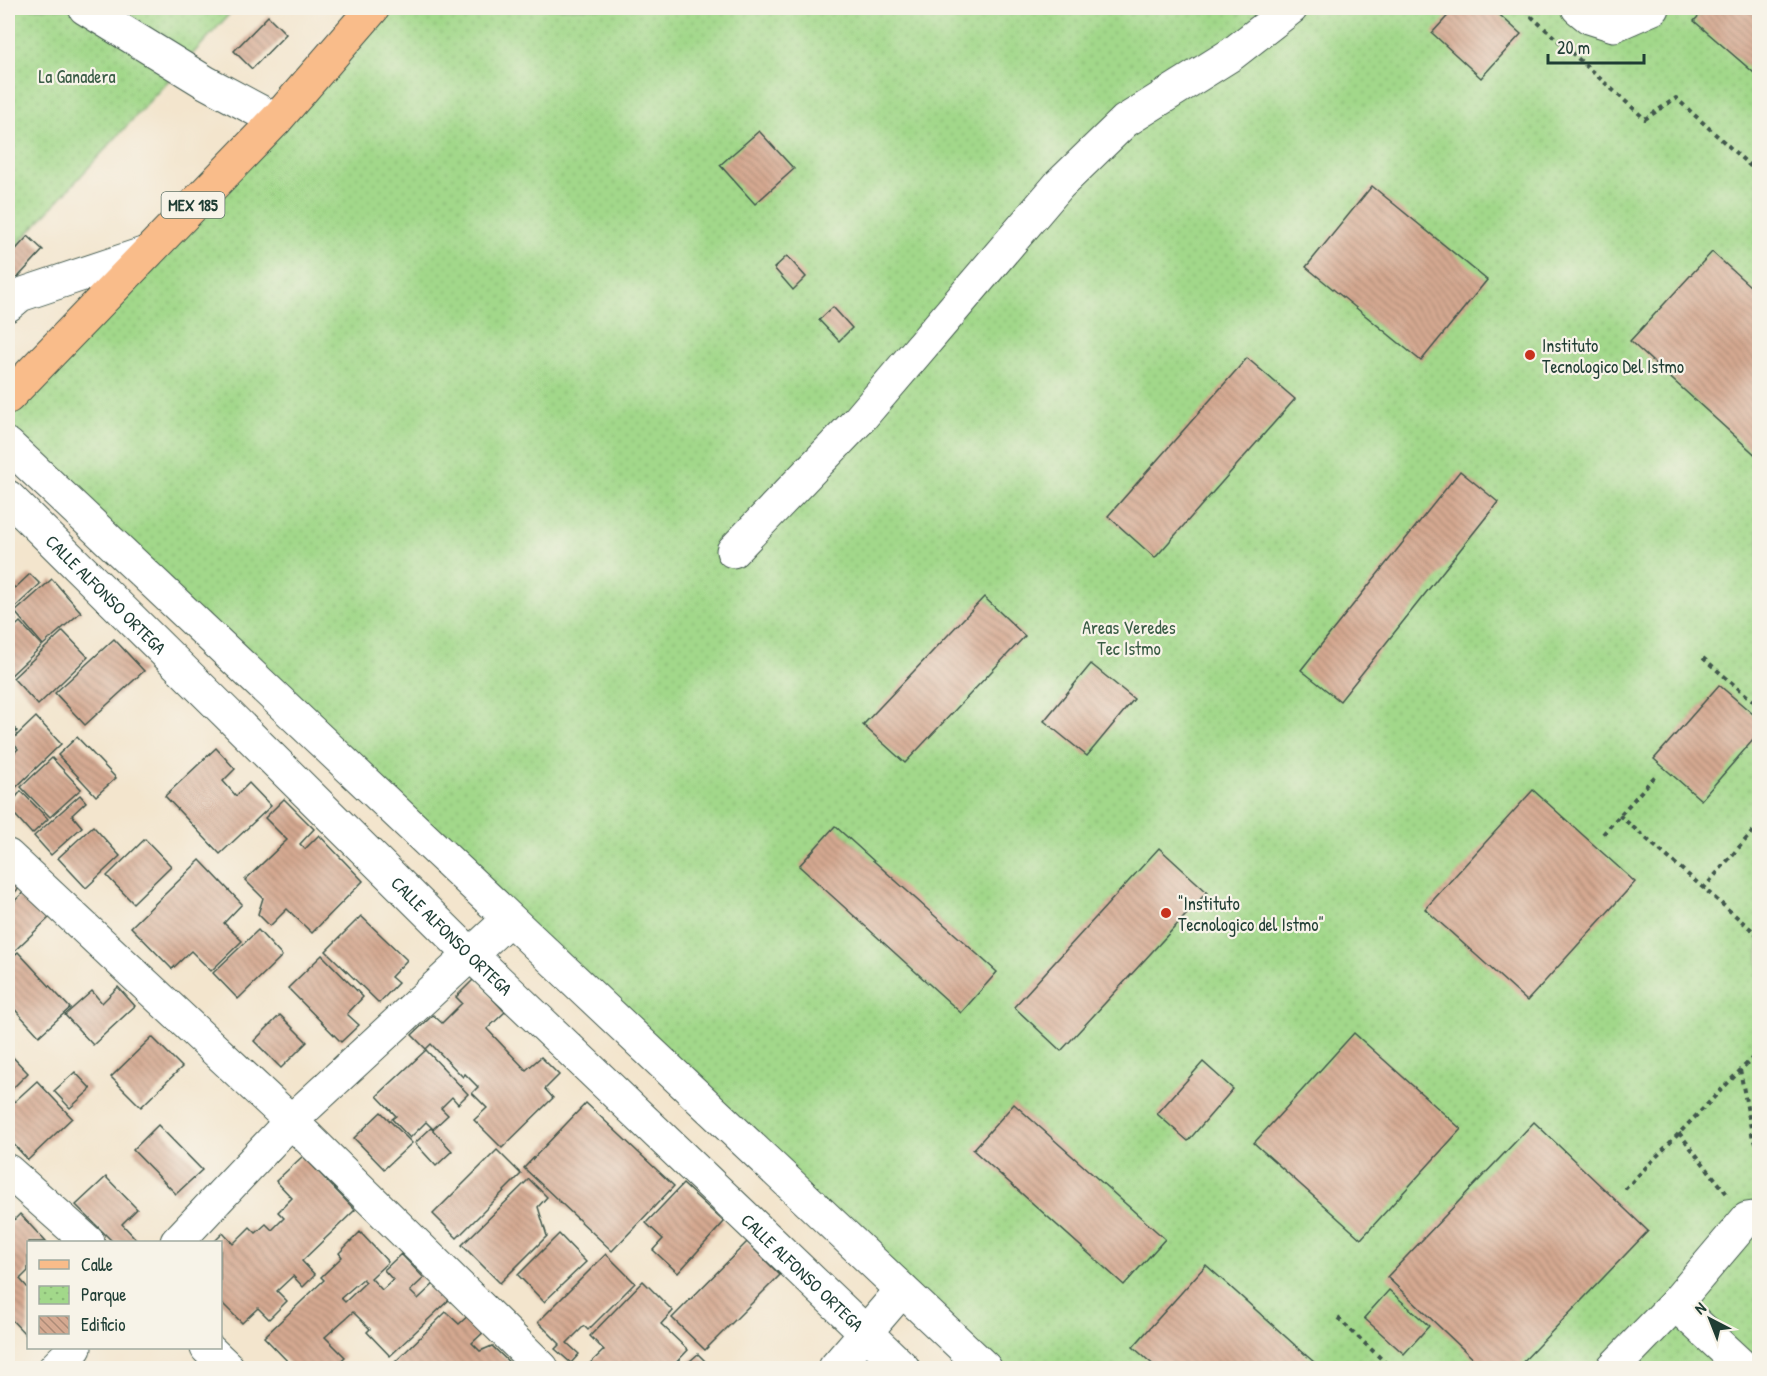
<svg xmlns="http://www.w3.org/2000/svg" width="1767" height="1376" font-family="'Patrick Hand',sans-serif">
	<defs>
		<pattern id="park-dots" width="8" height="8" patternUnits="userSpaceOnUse" patternTransform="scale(1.5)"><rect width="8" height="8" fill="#a2d88a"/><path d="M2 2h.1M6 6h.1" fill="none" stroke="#8bba78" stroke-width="1.8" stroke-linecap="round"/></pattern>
		<pattern id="building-back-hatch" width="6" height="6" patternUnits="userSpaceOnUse" patternTransform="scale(1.5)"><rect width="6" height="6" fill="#d5a991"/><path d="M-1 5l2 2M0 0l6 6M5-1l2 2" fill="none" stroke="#ac8b77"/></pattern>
	</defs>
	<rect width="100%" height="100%" fill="#f7f3e8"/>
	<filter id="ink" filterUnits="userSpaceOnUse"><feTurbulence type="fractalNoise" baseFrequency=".0167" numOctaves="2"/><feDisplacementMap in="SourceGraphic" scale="12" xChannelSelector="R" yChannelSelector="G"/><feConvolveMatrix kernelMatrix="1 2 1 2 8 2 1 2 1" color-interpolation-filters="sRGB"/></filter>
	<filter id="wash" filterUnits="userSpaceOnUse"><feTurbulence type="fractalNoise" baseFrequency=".008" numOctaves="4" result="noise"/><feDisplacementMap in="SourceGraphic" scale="24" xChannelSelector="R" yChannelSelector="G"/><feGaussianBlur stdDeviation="1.35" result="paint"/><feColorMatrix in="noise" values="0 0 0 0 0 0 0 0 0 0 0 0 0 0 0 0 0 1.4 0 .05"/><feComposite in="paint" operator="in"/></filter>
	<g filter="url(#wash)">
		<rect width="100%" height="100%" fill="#f3e5cd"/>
		<g fill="url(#park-dots)" stroke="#608a5f" stroke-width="1.5">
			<path d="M8 8H235L8 255Z"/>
			<path d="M372 8H1759V1368H987L8 445V397Z"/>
		</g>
		<g id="blocks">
			<g fill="url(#building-back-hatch)" fill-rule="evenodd">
				<path d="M1455 8H1492L1521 34 1481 78 1432 33Z"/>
				<path d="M1706 8H1760V78L1694 21Z"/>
				<path d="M268 16 286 34 252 69 234 51Z"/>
				<path d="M759 131 794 169 755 204 720 165Z"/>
				<path d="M1372 186 1487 280 1421 361 1306 267Z"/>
				<path d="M28 236 43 250 8 288V258Z"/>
				<path d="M1712 252 1760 295V459L1630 341Z"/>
				<path d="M787 256 806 277 793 290 774 268Z"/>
				<path d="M833 307 852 328 839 341 819 320Z"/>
				<path d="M1247 358 1295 399 1155 558 1108 516Z"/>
				<path d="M1460 471 1498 502 1340 701 1301 670Z"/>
				<path d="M30 574 40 584 9 613 16 620 8 628V581L15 588Z"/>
				<path d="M52 579 81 612 43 645 15 612Z"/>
				<path d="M984 597 1025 636 905 763 863 725Z"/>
				<path d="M20 622 42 646 8 678V633Z"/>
				<path d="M63 631 88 657 38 705 13 678Z"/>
				<path d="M114 639 144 671 85 725 55 693Z"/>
				<path d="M1091 664 1134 699 1087 756 1044 721Z"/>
				<path d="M1719 685 1760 720V732L1701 800 1654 759Z"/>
				<path d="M36 717 61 744 11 792 8 788V759L18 749 11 741Z"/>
				<path d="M8 721 17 731 8 741Z"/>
				<path d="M77 737 116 778 96 796 58 755Z"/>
				<path d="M216 748 235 769 223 781 236 796 249 783 271 806 220 854 165 796Z"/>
				<path d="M52 758 81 789 50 817 21 787Z"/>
				<path d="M1533 790 1635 882 1527 1001 1425 909Z"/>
				<path d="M21 791 48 819 32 834 8 807Z"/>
				<path d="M80 795 86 802 72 815 82 827 51 855 34 836Z"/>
				<path d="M284 799 314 829 300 844 305 849 319 835 363 881 312 933 287 909 270 926 258 914 263 898 245 880 287 840 265 818Z"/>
				<path d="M93 826 120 856 86 888 58 858Z"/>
				<path d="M835 826 997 972 961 1013 799 866Z"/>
				<path d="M145 839 171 866 133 903 107 876Z"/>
				<path d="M1159 848 1207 892 1061 1051 1014 1007Z"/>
				<path d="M200 860 242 904 224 923 242 941 211 971 191 951 172 969 131 927Z"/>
				<path d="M8 872 21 886 8 899Z"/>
				<path d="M25 891 50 917 8 957V907Z"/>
				<path d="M361 916 407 960 391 977 398 983 379 1003 326 951Z"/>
				<path d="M258 930 282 956 238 999 213 973Z"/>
				<path d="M18 952 70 1008 39 1036 8 1002V961Z"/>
				<path d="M322 955 363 997 347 1014 359 1025 341 1042 288 988Z"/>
				<path d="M474 979 505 1012 487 1029 526 1070 541 1057 559 1075 545 1089 553 1098 502 1148 474 1120 487 1108 472 1093 478 1087 465 1074 463 1077 431 1044 426 1049 412 1035 433 1015 442 1023 462 1003 456 997Z"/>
				<path d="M118 987 135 1006 93 1045 65 1015 92 991 102 1003Z"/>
				<path d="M280 1015 307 1042 281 1068 254 1041Z"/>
				<path d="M1354 1033 1461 1129 1361 1239 1254 1143Z"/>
				<path d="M152 1037 182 1067 141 1107 111 1077Z"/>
				<path d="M426 1050 468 1094 458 1104 452 1097 441 1108 448 1115 433 1129 426 1122 410 1138 392 1119 396 1116 377 1096Z"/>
				<path d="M8 1052 28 1073 8 1093Z"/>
				<path d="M1203 1062 1233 1089 1188 1141 1157 1114Z"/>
				<path d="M75 1072 91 1089 70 1108 54 1091Z"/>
				<path d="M37 1081 72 1118 28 1160 8 1138V1095L14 1102Z"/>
				<path d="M586 1103 674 1186 612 1251 524 1168Z"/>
				<path d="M1014 1104 1165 1239 1124 1285 973 1150Z"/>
				<path d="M381 1112 412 1143 384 1169 354 1138Z"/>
				<path d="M1534 1122 1648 1231 1517 1368H1483L1387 1277Z"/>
				<path d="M158 1125 202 1170 176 1194 133 1150Z"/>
				<path d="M431 1128 452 1151 436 1166 415 1143Z"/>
				<path d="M497 1150 521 1174 457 1238 433 1214Z"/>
				<path d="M303 1156 355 1210 302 1261 315 1275 303 1287 293 1276 277 1291 287 1301 269 1319 258 1308 242 1323 220 1301V1242H214L223 1233 233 1244 250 1227 256 1233 266 1224 272 1230 284 1218 278 1212 292 1198 276 1181Z"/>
				<path d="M106 1177 137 1209 122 1224 136 1239 132 1242H113L76 1205Z"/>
				<path d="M529 1179 547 1197 538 1207 547 1236 500 1283 462 1245Z"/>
				<path d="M683 1184 724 1222 678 1273 653 1250 663 1239 646 1223Z"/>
				<path d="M20 1214 46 1242H28V1271L20 1279 28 1288V1333L26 1335 8 1316V1226Z"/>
				<path d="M360 1232 388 1262 371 1278 382 1290 393 1280 384 1270 401 1254 424 1278 410 1291 418 1299 437 1281 452 1297 390 1356 367 1332 370 1329 353 1312 325 1337 345 1357 333 1368H294L264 1337 324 1280 321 1277 342 1257 339 1253ZM363 1279 366 1282 345 1302 341 1298Z"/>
				<path d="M559 1234 586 1262 544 1302 518 1275Z"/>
				<path d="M747 1242 780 1275 705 1350 672 1318Z"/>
				<path d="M606 1254 635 1283 588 1330 584 1326 567 1343 579 1354 571 1363 555 1349 560 1344 538 1322Z"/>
				<path d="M1206 1265 1307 1356 1321 1368H1157L1133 1347Z"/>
				<path d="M643 1281 673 1311 661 1324 688 1350 671 1368H585L604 1350 590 1336Z"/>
				<path d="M1389 1290 1429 1326 1404 1354 1364 1318Z"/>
				<path d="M446 1312 459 1324 471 1313 487 1329 472 1343 480 1351 492 1346 515 1368H393L391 1366Z"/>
				<path d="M698 1354 712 1368H682Z"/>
			</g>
		</g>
	</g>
	<g filter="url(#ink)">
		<use href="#blocks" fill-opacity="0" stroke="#3f564b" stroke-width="1.5"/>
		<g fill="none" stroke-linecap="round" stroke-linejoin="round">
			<g stroke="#3f564b" stroke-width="35">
				<g id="minor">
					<path d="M85 8 205 82 276 120"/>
					<path d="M1578 8 1589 17 1614 25 1653 8"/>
					<path d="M8 305 20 295 146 253"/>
					<path d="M8 445 985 1368"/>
					<path id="s1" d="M8 497 470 954 903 1368"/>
					<path d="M733 551 858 421 1059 185 1125 121 1232 54 1291 8"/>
					<path d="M8 856 291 1121 542 1368"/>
					<path d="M8 1171 88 1242"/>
					<path d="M177 1242 291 1121 508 920"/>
					<path d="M1675 1304 1744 1368"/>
					<path d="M207 1348 228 1368"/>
					<path d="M55 1368 75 1348"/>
					<path d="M835 1368 902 1290"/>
					<path d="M1613 1368 1675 1304 1747 1219 1760 1217"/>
				</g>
			</g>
			<g stroke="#3f564b" stroke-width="35">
				<path id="major" d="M8 397 276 120 373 8"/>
			</g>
			<g stroke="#3f564b" stroke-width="4" stroke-dasharray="4.5 4.5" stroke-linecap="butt">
				<path d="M1537 8 1532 17 1645 119 1676 98 1760 175"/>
				<path d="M1703 658 1760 707"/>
				<path d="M1619 815 1760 937"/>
				<path d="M1603 834 1657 774"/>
				<path d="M1703 889 1760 823"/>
				<path d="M1740 1070 1753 1139 1760 1146"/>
				<path d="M1679 1133 1727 1194"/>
				<path d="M1625 1189 1760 1050"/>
				<path d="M1338 1318 1391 1368"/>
			</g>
			<use href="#minor" stroke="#fff" stroke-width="33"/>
			<use href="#major" stroke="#f9bc8a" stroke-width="33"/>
		</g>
	</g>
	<g fill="#c8321e" stroke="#f7f3e8" stroke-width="2">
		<circle cx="1530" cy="355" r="6"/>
		<circle cx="1166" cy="913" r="6"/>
	</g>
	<g text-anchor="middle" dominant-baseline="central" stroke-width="4.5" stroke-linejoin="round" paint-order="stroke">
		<rect fill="#f7f3e8" stroke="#60746a" stroke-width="1.5" x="161.5" y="192" width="63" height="26" rx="4.5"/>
		<g font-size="16" font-weight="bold" fill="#1f3d34">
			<text x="193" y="205">MEX 185</text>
		</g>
		<g font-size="18" fill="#395c45" stroke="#f7f3e8">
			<text x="77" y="76">La Ganadera</text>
			<text x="1129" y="627">Areas Veredes<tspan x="1129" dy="21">Tec Istmo</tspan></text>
		</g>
		<g font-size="18" fill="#1f3d34" stroke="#f7f3e8" text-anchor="start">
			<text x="1542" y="345">Instituto<tspan x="1542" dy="21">Tecnologico Del Istmo</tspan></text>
			<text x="1178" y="903">"Instituto<tspan x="1178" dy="21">Tecnologico del Istmo"</tspan></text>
		</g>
		<g font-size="18" fill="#1f3d34" stroke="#f7f3e8">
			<text stroke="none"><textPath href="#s1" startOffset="138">CALLE ALFONSO ORTEGA</textPath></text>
			<text stroke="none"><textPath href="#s1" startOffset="624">CALLE ALFONSO ORTEGA</textPath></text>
			<text stroke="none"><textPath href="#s1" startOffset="1110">CALLE ALFONSO ORTEGA</textPath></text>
		</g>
	</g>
	<rect width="1767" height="1376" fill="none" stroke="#f7f3e8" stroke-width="30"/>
	<rect x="27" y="1241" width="195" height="108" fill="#f7f3e8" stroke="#a1aaa0" stroke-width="1.5"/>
	<rect x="39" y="1260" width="30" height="9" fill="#f9bc8a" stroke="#a1aaa0" stroke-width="1.5"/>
	<text x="81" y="1271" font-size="18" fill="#1f3d34">Calle</text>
	<rect x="39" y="1286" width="30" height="18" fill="url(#park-dots)" stroke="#a1aaa0" stroke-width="1.5"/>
	<text x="81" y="1301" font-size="18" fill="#1f3d34">Parque</text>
	<rect x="39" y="1316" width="30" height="18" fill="url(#building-back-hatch)" stroke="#a1aaa0" stroke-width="1.5"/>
	<text x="81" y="1331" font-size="18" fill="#1f3d34">Edificio</text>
	<g transform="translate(1710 1319) rotate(318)" stroke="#f7f3e8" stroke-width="4.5" paint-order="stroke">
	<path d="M0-4.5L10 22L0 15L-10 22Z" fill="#1f3d34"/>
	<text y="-9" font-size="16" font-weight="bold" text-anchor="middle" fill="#1f3d34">N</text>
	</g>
	<path d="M1548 54v9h96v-9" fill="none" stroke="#1f3d34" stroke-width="3"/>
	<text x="1557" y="54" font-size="18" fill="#1f3d34" stroke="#f7f3e8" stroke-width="4.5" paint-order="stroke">20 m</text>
</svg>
